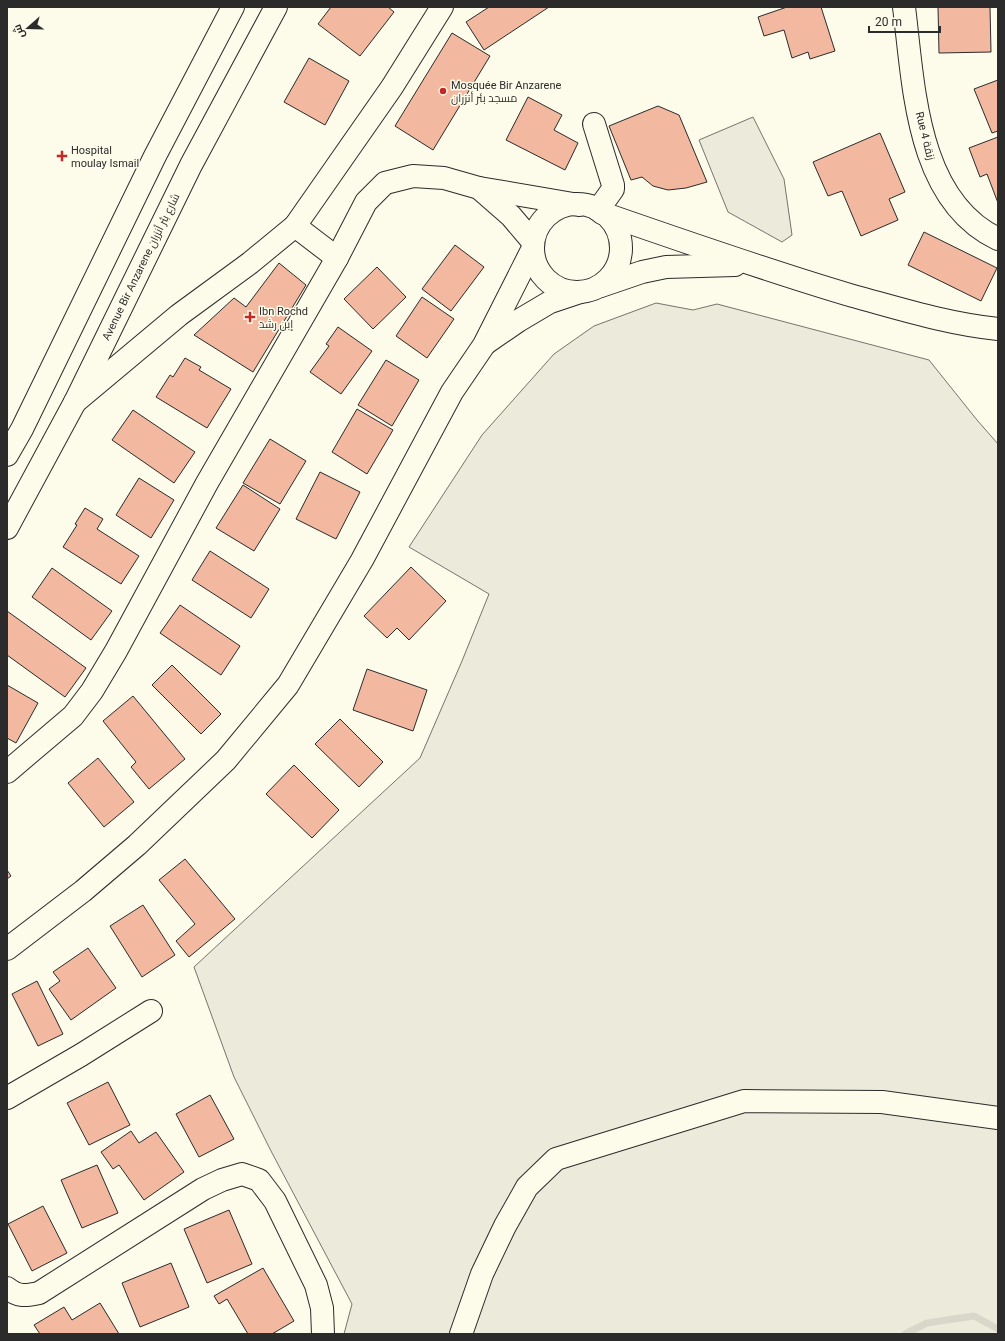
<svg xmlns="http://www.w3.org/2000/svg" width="1005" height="1341" font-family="Roboto,Cairo,sans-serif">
	<rect width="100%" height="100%" fill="#fdfbea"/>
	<path fill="#ecebdb" stroke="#74746e" d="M656 303 693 310 717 304 929 360 977 420 998 444V1334H344L352 1304 271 1151 234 1077 194 967 420 758 462 661 489 594 409 547 482 435 554 354 594 326Z"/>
	<path fill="#eceadb" stroke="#74746e" d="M753 117 784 179 792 235 782 242 728 212 699 140Z"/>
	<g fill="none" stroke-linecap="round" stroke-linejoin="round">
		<path stroke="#d8d7c9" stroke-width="7" d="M905 1334 927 1323 974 1316 998 1329"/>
	</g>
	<g fill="#f2b8a0" stroke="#2b2b2b">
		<path d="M331 7H388L394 12 360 56 318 24Z"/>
		<path d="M489 7H549L484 50 466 22Z"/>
		<path d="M787 7H821L835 51 810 59 808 52 792 58 784 30 764 36 758 17Z"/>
		<path d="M938 7H990L991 52 939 53Z"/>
		<path d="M452 33 490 56 433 150 395 126Z"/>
		<path d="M309 58 349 81 325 125 284 102Z"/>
		<path d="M998 80V131L992 133 974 89Z"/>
		<path d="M528 97 562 115 554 130 578 143 565 170 506 140Z"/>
		<path d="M658 106 679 115 707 182 686 188 668 190 653 186 642 177 631 180 609 126Z"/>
		<path d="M880 133 905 192 889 199 898 220 861 236 842 191 828 196 813 162Z"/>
		<path d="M998 137V203L987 174 980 177 969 148Z"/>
		<path d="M924 232 997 268 981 301 908 265Z"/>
		<path d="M455 245 484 267 451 311 422 289Z"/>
		<path d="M279 263 306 285 253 372 194 335 234 298 246 307Z"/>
		<path d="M377 267 406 297 373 329 344 299Z"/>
		<path d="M422 297 454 319 427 358 396 336Z"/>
		<path d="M338 327 372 351 341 394 310 372 329 346 326 344Z"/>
		<path d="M185 358 201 367 199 370 231 389 207 428 156 397 170 375 173 377Z"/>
		<path d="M386 360 419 380 392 426 358 405Z"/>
		<path d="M357 409 393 430 367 474 332 452Z"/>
		<path d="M133 410 195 452 174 483 112 440Z"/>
		<path d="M270 439 306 461 280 504 243 483Z"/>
		<path d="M320 472 360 492 336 539 296 519Z"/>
		<path d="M139 478 174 500 151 538 116 515Z"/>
		<path d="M243 485 280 509 254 551 216 528Z"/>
		<path d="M85 508 103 519 97 529 139 556 121 584 63 547 77 525 75 524Z"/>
		<path d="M210 551 269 589 251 618 192 580Z"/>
		<path d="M411 567 446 601 409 640 397 628 387 638 364 616Z"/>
		<path d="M52 568 112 611 91 640 32 597Z"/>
		<path d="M180 605 240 646 221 675 160 633Z"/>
		<path d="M7 611 86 668 65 697 7 655Z"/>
		<path d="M172 665 221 714 201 734 152 685Z"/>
		<path d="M367 669 427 690 413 731 353 710Z"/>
		<path d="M7 685 38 703 16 743 7 738Z"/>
		<path d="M133 696 185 759 149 789 131 767 136 762 103 721Z"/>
		<path d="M340 719 383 762 359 787 315 744Z"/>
		<path d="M98 758 134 802 104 827 68 783Z"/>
		<path d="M294 765 339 810 312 838 266 794Z"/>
		<path d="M185 859 235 919 189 957 176 941 195 924 159 880Z"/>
		<path d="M7 870 11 876 7 879Z"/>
		<path d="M143 905 175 955 142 977 110 926Z"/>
		<path d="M88 948 116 988 71 1020 49 989 60 981 53 972Z"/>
		<path d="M37 981 63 1034 38 1046 12 994Z"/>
		<path d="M108 1082 130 1125 89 1145 67 1103Z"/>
		<path d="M210 1095 234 1139 199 1157 176 1114Z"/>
		<path d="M131 1131 139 1143 156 1132 184 1172 144 1200 119 1165 113 1169 101 1152Z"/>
		<path d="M97 1165 118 1213 82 1228 61 1180Z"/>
		<path d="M43 1206 67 1253 32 1271 8 1224Z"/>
		<path d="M229 1210 252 1264 207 1283 184 1229Z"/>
		<path d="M171 1263 189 1307 140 1327 122 1283Z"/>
		<path d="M263 1268 294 1321 272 1334H248L227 1299 219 1304 214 1296Z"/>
		<path d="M100 1303 119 1334H40L34 1325 64 1307 72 1320Z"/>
	</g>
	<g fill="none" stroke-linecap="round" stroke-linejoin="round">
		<g stroke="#2b2b2b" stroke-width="24">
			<g id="minor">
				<path d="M904 7C914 86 916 200 998 239"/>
				<path d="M594 124 613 185V189L598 210"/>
				<path d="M479 188 511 216 533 242"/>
				<path d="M295 226 337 258"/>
				<path d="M75 402 179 315 250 263 295 226 392 87 442 7"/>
				<path d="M7 772 73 716 92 691 116 651 207 483 337 258 366 202 385 183 413 176 444 178 479 188 579 205"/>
				<path d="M7 1098 81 1055 151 1011"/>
				<path d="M7 1288C18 1297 26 1296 39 1293L203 1189 222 1180 242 1174 259 1180 275 1201 316 1285 322 1308 323 1334"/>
				<path d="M461 1334 482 1274 505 1226 527 1187 556 1159 744 1101 882 1102 998 1118"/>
			</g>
		</g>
		<g stroke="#2b2b2b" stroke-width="24">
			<g id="major">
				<circle cx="577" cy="248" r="44"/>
				<path d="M602 213C686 242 768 271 853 296 901 309 948 324 998 329"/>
				<path d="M601 286 642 272 666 267 735 265"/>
				<path d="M486 343 518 321 550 302 580 292"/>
				<path d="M7 455 22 429 155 156 233 7"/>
				<path d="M7 528 75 402 191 165 276 7"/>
				<path d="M7 949 83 891 137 845 226 760 288 685 362 560 452 392 484 345 533 248"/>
			</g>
		</g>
		<use href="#minor" stroke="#fdfbea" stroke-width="22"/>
		<use href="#major" stroke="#fdfbea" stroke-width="22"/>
	</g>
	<g fill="#c62828" stroke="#fdfbea" stroke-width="1.5">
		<circle cx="443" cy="91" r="4"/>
		<path d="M60 150h4v4h4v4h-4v4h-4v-4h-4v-4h4z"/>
		<path d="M248 311h4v4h4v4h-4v4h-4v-4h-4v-4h4z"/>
	</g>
	<g text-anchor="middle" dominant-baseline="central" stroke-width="3" stroke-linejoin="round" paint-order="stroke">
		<g font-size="11" fill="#2b2b2b" stroke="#fdfbea" text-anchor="start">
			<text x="451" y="85">Mosquée Bir Anzarene<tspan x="451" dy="13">مسجد بئر أنزران</tspan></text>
			<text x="71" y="150">Hospital<tspan x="71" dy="13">moulay Ismail</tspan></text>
			<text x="259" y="311">Ibn Rochd<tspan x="259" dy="13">إبن رشد</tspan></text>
		</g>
		<g font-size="11" fill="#2b2b2b" stroke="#fdfbea">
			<text transform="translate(925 136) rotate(76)">Rue 4 زنقة</text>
			<text transform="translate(141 267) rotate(-64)">Avenue Bir Anzarene شارع بئر أنزران</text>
		</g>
	</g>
	<rect width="1005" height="1341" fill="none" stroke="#2b2b2b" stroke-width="16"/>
	<g transform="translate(28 28) rotate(250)" stroke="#fdfbea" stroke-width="3" paint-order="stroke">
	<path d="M0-3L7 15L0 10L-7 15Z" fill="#2b2b2b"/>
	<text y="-6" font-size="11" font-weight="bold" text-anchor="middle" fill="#2b2b2b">ش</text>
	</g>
	<path d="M869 26v6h71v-6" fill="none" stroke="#2b2b2b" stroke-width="2"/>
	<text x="875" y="26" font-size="12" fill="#2b2b2b" stroke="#fdfbea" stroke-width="3" paint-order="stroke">20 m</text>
</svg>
